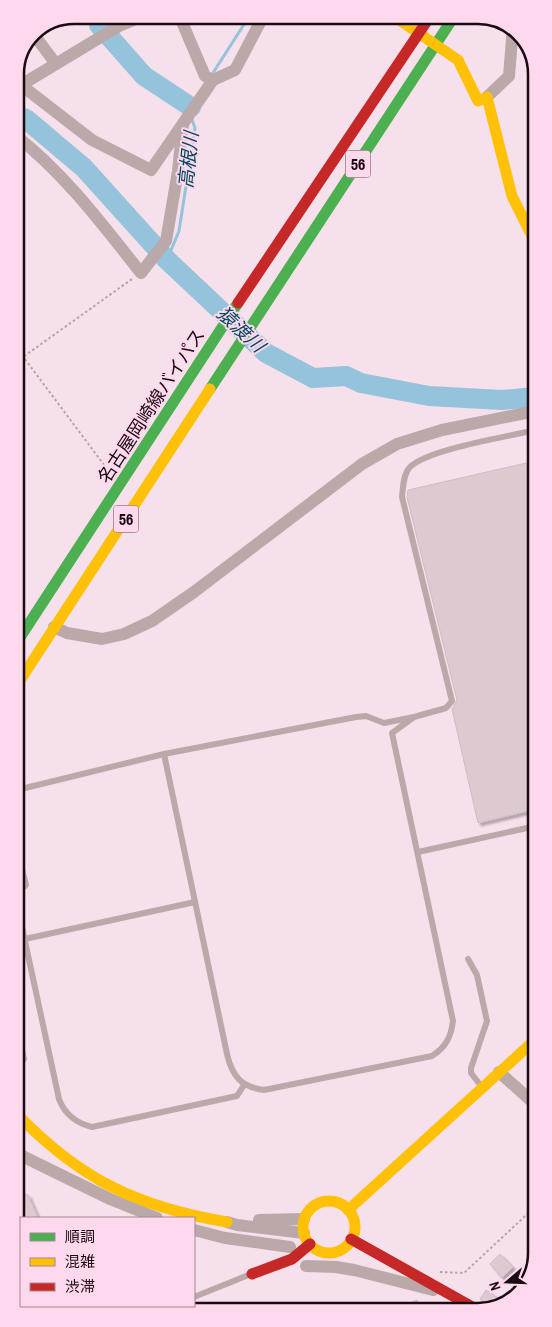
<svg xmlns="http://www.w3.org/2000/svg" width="552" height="1327" font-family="'Archivo Narrow','Noto Sans JP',sans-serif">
	<defs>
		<filter id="shadow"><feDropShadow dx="3" dy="3" stdDeviation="1" flood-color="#0004"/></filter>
	</defs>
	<rect width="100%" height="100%" fill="#f6e0eb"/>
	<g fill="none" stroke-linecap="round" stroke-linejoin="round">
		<g stroke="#94c3db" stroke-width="3">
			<path d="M211 76 250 15"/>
			<path d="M167 260 179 231 195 128 191 117"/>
		</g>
		<g stroke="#94c3db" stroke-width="20">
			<path d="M98 15 99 25 144 76 191 107"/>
			<path d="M15 114 26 119 84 168 167 260 266 353 313 378 346 376 361 383 429 396 502 400 535 397"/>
		</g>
	</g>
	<g fill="#ddcad1" stroke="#d0bcc3" filter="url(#shadow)">
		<path d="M535 461 536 809 478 823 452 709 457 700 407 497 408 490Z"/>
		<path d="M18 1191 28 1195 38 1218H18Z"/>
		<path d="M500 1254 513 1267 502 1278 490 1264Z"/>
		<path d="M486 1290 498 1298 490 1309 480 1299Z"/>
		<path d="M417 1300 421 1309 395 1310 394 1309Z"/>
	</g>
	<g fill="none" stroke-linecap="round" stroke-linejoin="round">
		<g stroke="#b5a4a6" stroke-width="2" stroke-dasharray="2.5 2.5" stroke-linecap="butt">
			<path d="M16 347 110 473"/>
			<path d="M16 362 132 279"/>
			<path d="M440 1272 464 1273 537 1205"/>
		</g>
		<g stroke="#bba9aa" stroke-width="6">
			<path d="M414 717 446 708 452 701 402 497C403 488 403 474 410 467 428 449 507 437 535 430"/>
			<path d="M17 790 164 754 356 717 366 716 384 723 414 717 392 733 453 1021C451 1037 446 1047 432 1056L264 1090C241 1087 232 1076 227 1054L164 754"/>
			<path d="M17 850 26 885 17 894"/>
			<path d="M418 852 536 826"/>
			<path d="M17 904 59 1099C65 1115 76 1123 92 1127L237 1096 244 1085"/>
			<path d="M25 939 195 902"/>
			<path d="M468 959 477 975 487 1021 471 1068V1073L481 1086"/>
			<path d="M17 1027 24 1059 18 1066"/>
			<path d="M194 1297 251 1274"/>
			<path d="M186 1311 188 1306"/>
		</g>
		<g stroke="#bba9aa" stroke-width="12">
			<path d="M146 15 119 26 21 85 92 140 151 170 213 80"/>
			<path d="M179 15 205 76 213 80 235 70 264 15"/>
			<path d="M32 32 56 64"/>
			<path d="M487 97 509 76 513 27"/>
			<path d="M15 135C65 174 102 224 141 273L166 241 178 171 183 124"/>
			<path d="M54 627 67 633 102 639 124 634 152 621 194 592 362 464 397 444 442 430 535 411"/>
			<path d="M499 1072 537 1106"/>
			<path d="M18 1154 110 1199 157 1218"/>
			<path d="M259 1220 304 1219"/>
			<path d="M227 1222 237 1225 304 1233"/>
			<path d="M194 1230 225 1238 290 1247"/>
			<path d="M306 1266 336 1267 354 1270 433 1290"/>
		</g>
		<g stroke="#4caf50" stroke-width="11">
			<path d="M210 389 455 15"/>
			<path d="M17 642 238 303"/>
		</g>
		<g stroke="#ffc107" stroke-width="11">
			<path d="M392 15 458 60 478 101 487 97 512 196 534 240"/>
			<path d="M17 685 210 389"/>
			<path d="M18 1115C81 1180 138 1207 227 1222"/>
			<circle cx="329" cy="1227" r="26"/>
			<path d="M348 1210 536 1039"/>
		</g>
		<g stroke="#c62828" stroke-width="11">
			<path d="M238 303 431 15"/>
			<path d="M351 1239 476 1309"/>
			<path d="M252 1274 292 1259 310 1244"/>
		</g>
	</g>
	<g text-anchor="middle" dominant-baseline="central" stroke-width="4" stroke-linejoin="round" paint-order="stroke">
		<g fill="#fed8ec" stroke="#5e4854" stroke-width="1">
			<rect x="345.5" y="150.5" width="25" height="27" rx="4"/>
			<rect x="113.5" y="505.5" width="25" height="27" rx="4"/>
		</g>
		<g font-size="16" font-weight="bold" fill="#1a0a13">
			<text x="358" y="164">56</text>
			<text x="126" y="519">56</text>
		</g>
		<g font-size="18" fill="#1a0a13" stroke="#fed8ec">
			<text transform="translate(151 406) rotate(-57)">名古屋岡崎線バイパス</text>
		</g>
		<g font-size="19" font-style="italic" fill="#01485c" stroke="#fed8ec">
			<text transform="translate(188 160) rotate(-84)">高根川</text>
			<text transform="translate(241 329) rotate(43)">猿渡川</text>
		</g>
	</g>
	<path d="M0 0H552V1327H0ZM74 24H478A50 50 0 0 1 528 74V1253A50 50 0 0 1 478 1303H74A50 50 0 0 1 24 1253V74A50 50 0 0 1 74 24Z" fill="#fed8ec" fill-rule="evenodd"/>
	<path fill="none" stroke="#1a0a13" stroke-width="2.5" d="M74 24H478A50 50 0 0 1 528 74V1253A50 50 0 0 1 478 1303H74A50 50 0 0 1 24 1253V74A50 50 0 0 1 74 24Z"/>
	<rect x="20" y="1217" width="175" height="90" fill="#fed8ec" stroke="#a38695"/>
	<rect x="30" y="1233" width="25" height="8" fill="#4caf50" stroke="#a38695"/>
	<text x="65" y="1242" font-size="15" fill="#1a0a13">順調</text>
	<rect x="30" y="1258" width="25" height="8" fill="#ffc107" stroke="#a38695"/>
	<text x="65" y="1267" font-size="15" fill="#1a0a13">混雑</text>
	<rect x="30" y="1283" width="25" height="8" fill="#c62828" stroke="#a38695"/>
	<text x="65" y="1292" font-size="15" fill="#1a0a13">渋滞</text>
	<g transform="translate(507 1282) rotate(251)" stroke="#fed8ec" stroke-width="4" paint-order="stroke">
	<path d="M0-4L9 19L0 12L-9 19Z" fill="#1a0a13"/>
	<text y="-8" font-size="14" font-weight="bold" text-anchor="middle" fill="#1a0a13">N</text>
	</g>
</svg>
